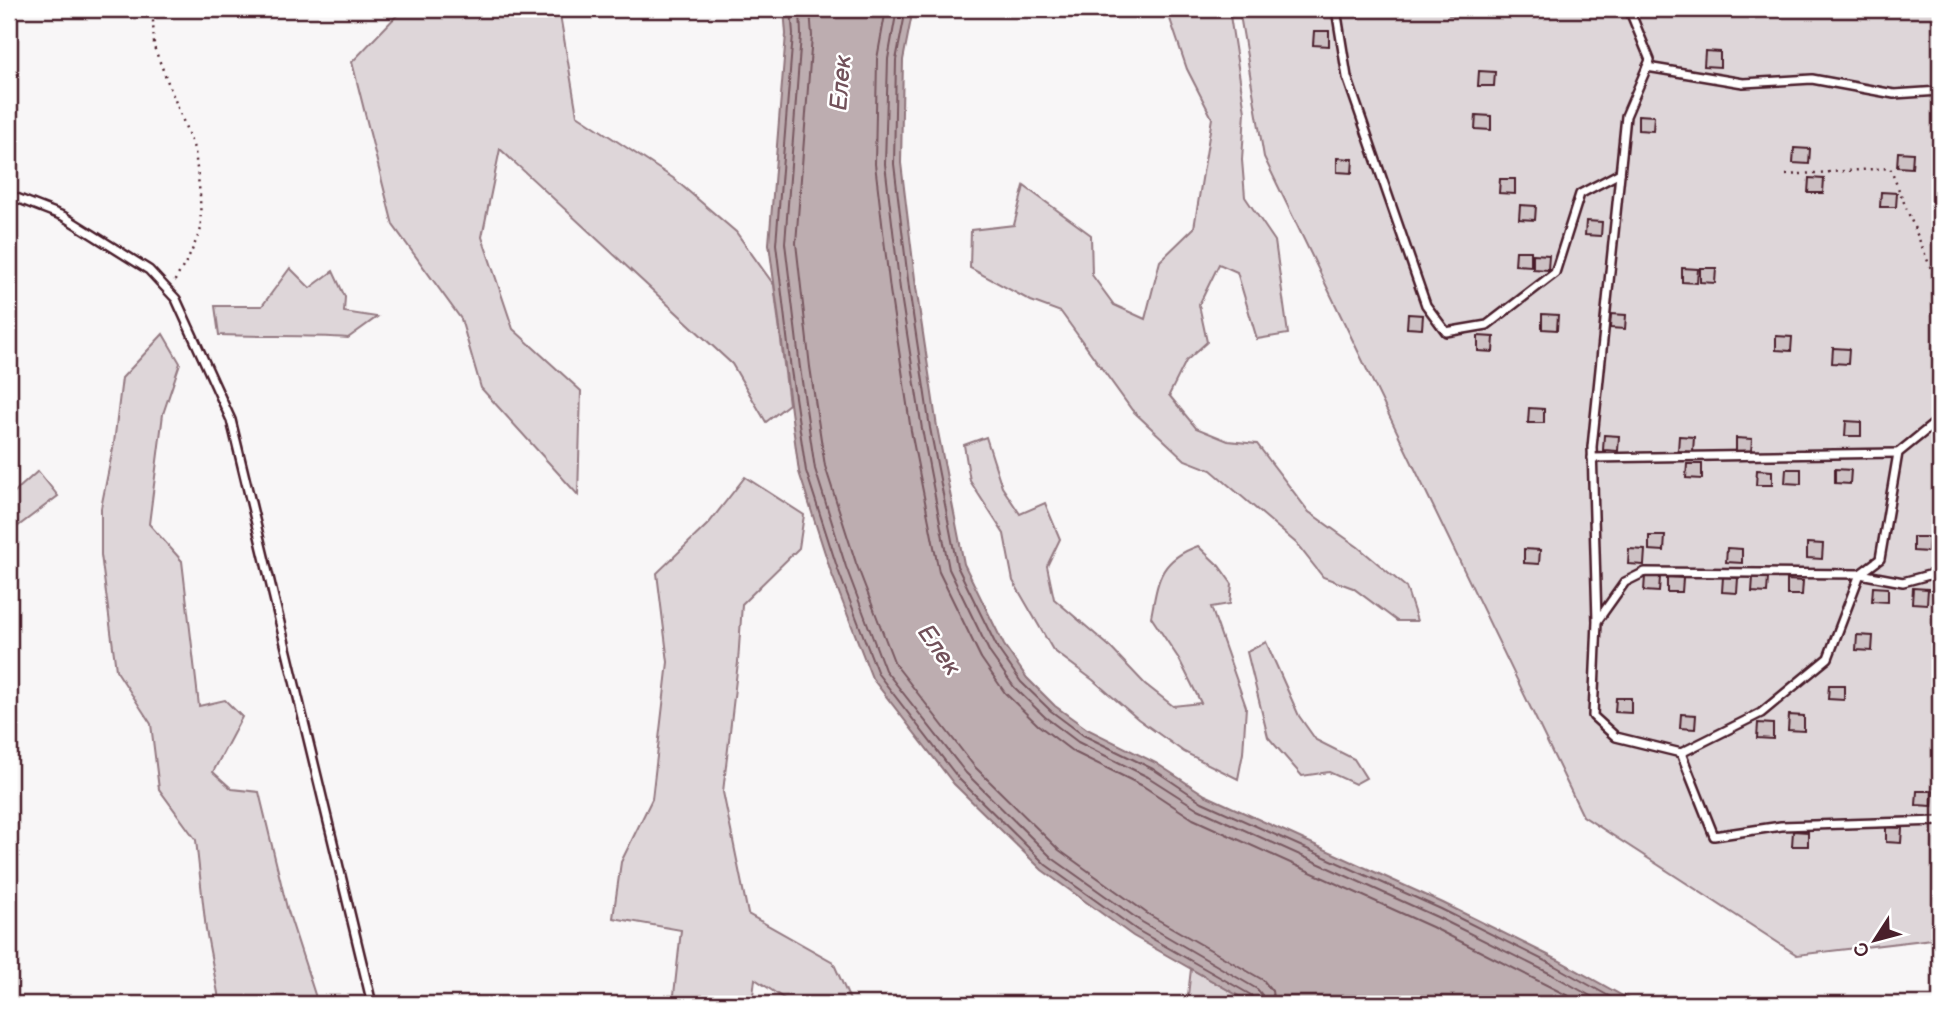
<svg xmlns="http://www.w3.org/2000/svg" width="1949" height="1013" font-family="'Balsamiq Sans',sans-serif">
	<rect width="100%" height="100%" fill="#f8f6f7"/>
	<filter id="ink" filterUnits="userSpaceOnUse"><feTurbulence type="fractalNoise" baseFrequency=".0143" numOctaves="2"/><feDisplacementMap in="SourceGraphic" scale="14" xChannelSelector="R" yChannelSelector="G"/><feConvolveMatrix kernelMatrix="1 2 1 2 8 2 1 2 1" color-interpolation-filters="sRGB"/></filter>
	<g filter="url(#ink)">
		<g fill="#ded6d9" stroke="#947a82" stroke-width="2">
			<path d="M403 9H559L577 115 673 178 736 232 774 285 789 404 766 422 732 364 500 149 482 237 513 329 581 391 578 495 481 388 461 319 393 225 352 62Z"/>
			<path d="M1112 9H1229L1245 112 1242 160 1245 197 1275 241 1288 334 1257 339 1237 272 1219 264 1199 305 1207 342 1186 361 1169 395 1196 428 1228 441 1257 444 1309 512 1358 547 1406 587 1417 621H1397L1353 588 1323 577 1296 543 1211 470 1185 460 1132 410 1061 312 1031 301 970 268 971 230 1014 225 1024 186 1091 235 1092 275 1114 305 1145 319 1160 261 1194 228 1212 118 1187 69 1169 16 1120 15Z"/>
			<path d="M1239 9H1940V938L1797 955 1583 816 1264 157Z"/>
			<path d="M290 268 310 288 333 271 345 297 344 312 377 317 348 338C305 335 262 337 219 335L215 306H262Z"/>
			<path d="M163 334 180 363 163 414 149 524 182 561 199 706 225 700 242 717 213 772 232 789 259 792 287 908 318 1004H220L206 930 196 840 159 789 151 724 116 670 101 555V508L114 443 122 378Z"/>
			<path d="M986 437 1002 487 1020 514 1045 503 1060 539 1047 566 1054 599 1108 645 1145 684 1173 706 1201 703 1179 659 1151 617C1158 580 1159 560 1198 546L1219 566 1232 584 1230 604 1211 607 1246 707 1243 753 1238 779 1184 752 1138 719 1093 680 1053 650 1013 581 1004 534 970 481 964 445Z"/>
			<path d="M38 471 58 496 9 533V497Z"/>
			<path d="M745 477 804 515 799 548 742 604 738 662 723 792 748 914 833 962 850 1000 847 1004H792L755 979 752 1004H673L681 930 613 918 621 862 652 799 668 662 657 573 709 523Z"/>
			<path d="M1266 642 1299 716 1316 740 1354 759 1366 778 1355 784 1329 772 1302 776 1268 737 1247 652Z"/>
			<path d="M1191 969 1253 1004H1187Z"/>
		</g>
		<path fill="#bdadb0" stroke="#8f747b" stroke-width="2" d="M784 9H913L903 60 901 163 916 287 937 427 964 564 1004 645 1027 678 1055 706 1087 729 1156 763 1205 795 1443 903 1558 960 1637 1004H1253L1133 936 1042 870 954 784 872 678 831 572 799 472 769 244 786 34Z"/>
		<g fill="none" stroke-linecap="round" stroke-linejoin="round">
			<g stroke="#785860" stroke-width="2">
				<path d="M791 9 793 34 776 244 791 370 806 471 838 570 878 674 959 779 1046 865 1137 930 1251 995 1255 1004"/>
				<path d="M800 9 801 35 785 243 800 368 815 469 846 567 885 670 966 773 1052 858 1142 922 1257 989 1262 995 1264 1004"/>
				<path d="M810 9 812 36 796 243 810 367 825 466 856 563 895 664 974 766 1059 850 1148 914 1263 980 1272 991 1274 1004"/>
				<path d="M886 9 877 59 875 164 890 290 911 431 939 572 981 658 1005 693 1038 725 1072 751 1143 786 1193 819 1432 927 1584 1004"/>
				<path d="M897 9 888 59 885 164 900 289 922 429 949 569 990 653 1014 687 1045 717 1078 742 1148 777 1198 809 1437 917 1551 974 1605 1004"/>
				<path d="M906 9 896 60 894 164 909 288 930 428 957 566 998 649 1021 682 1051 711 1083 735 1153 769 1202 802 1441 909 1555 966 1623 1004"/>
			</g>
		</g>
		<g fill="#cdc1c4" stroke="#4a1f2b" stroke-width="2">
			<path d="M1450 9H1465V16L1449 15Z"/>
			<path d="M1314 31H1329V46L1313 45Z"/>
			<path d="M1705 51 1720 52V67L1704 66Z"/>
			<path d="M1479 71 1495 72 1494 86H1478Z"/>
			<path d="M1476 115 1491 116V130L1475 129Z"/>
			<path d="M1638 115 1654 116 1653 131 1638 130Z"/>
			<path d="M1794 148 1810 149 1809 164 1793 163Z"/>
			<path d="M1898 152 1913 153 1912 168 1897 167Z"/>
			<path d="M1337 158 1353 159 1352 173 1337 172Z"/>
			<path d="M1809 178 1824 179 1823 193H1808Z"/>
			<path d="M1500 179H1515V194L1499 193Z"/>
			<path d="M1881 192 1897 193 1896 207H1880Z"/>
			<path d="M1520 205 1536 206 1535 220 1519 219Z"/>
			<path d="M1586 221 1602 222 1601 236 1585 235Z"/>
			<path d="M1516 251H1531V266L1515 265Z"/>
			<path d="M1533 254 1549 255 1548 270 1533 269Z"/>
			<path d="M1682 268 1698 269 1697 283 1682 282Z"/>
			<path d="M1700 268H1716L1715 283 1700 282Z"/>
			<path d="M1408 314 1423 315 1422 329 1407 328Z"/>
			<path d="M1542 314 1558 315 1557 330 1542 329Z"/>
			<path d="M1611 314 1626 315 1625 329 1610 328Z"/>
			<path d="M1478 336 1494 337 1493 352 1478 351Z"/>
			<path d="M1776 336 1792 337 1791 351 1776 350Z"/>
			<path d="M1833 348 1849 349 1848 364 1832 363Z"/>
			<path d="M1529 408 1544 409V423H1528Z"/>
			<path d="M1846 421 1861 422V436H1845Z"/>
			<path d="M1604 435 1619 436 1618 451 1603 450Z"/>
			<path d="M1679 436 1694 437 1693 452 1678 451Z"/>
			<path d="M1736 438 1752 439 1751 453H1736Z"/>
			<path d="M1687 464H1702V479L1686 478Z"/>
			<path d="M1786 469H1801V484L1785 483Z"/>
			<path d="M1835 469 1851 470 1850 484 1835 483Z"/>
			<path d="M1757 470 1772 471V485H1756Z"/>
			<path d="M1649 536H1665L1664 551 1649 550Z"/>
			<path d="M1913 537H1929L1928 552 1913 551Z"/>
			<path d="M1807 543 1823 544 1822 559 1807 558Z"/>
			<path d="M1727 548 1742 549V563L1726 562Z"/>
			<path d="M1524 549 1540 550 1539 564 1524 563Z"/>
			<path d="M1629 549 1645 550 1644 565 1628 564Z"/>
			<path d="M1645 576 1660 577 1659 592 1644 591Z"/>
			<path d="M1667 577 1683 578 1682 592H1667Z"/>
			<path d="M1723 577 1738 578 1737 593 1722 592Z"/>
			<path d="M1753 577 1768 578 1767 593 1752 592Z"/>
			<path d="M1787 580 1803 581 1802 595H1787Z"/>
			<path d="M1873 587 1888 588V602L1872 601Z"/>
			<path d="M1913 588 1928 589 1927 604 1912 603Z"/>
			<path d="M1857 635 1873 636 1872 651 1856 650Z"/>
			<path d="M1829 685H1844V700L1828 699Z"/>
			<path d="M1616 698H1631V713L1615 712Z"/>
			<path d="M1681 714 1696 715 1695 729 1680 728Z"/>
			<path d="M1789 715 1804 716V731L1788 730Z"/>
			<path d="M1758 723 1773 724V739L1757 738Z"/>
			<path d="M1917 791H1933L1932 806 1916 805Z"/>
			<path d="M1886 827 1902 828 1901 843 1886 842Z"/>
			<path d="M1793 831 1808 832V846H1792Z"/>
		</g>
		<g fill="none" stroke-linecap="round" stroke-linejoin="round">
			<g stroke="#4a1f2b" stroke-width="12">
				<g id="service">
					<path d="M1336 9 1347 77 1426 305 1446 332 1487 325 1555 273 1580 194 1620 173"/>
					<path d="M1629 9 1650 60 1626 116 1592 447 1597 621 1593 716 1616 737 1681 753"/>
					<path d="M1647 67 1743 83 1812 79 1894 94 1940 91"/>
					<path d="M9 195 63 216 149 270 176 299 231 420 372 1004"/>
					<path d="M1940 419 1898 453 1880 559 1860 574 1828 658 1761 713 1681 753 1714 836 1781 826 1940 821"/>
					<path d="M1592 458 1898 453"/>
					<path d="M1598 620 1625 582 1645 572 1860 574 1903 582 1940 572"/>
				</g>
			</g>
			<g stroke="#4a1f2b" stroke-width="2.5" stroke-dasharray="2 5" stroke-linecap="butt">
				<path d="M161 9 153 20 154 47 195 151 200 195 201 229 190 255 174 282"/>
				<path d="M1786 175 1890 168 1940 291"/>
			</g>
			<use href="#service" stroke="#fff" stroke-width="7"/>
		</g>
	</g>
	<g text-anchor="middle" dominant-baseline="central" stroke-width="5" stroke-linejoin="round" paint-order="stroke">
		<g font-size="24" font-style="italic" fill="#72515a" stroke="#fff">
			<text transform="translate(841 83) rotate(-85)">Елек</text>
			<text transform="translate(939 650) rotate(55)">Елек</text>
		</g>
	</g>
	<rect width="1949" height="1013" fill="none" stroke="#fff" stroke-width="35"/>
	<rect x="18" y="18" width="1914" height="978" fill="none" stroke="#4a1f2b" stroke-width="2.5" filter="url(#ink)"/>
	<g transform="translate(1875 940) rotate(234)" stroke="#ffffff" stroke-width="5" paint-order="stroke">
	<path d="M0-5L12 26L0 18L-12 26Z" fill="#4a1f2b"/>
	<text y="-10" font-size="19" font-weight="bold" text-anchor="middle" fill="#4a1f2b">С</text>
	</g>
</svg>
